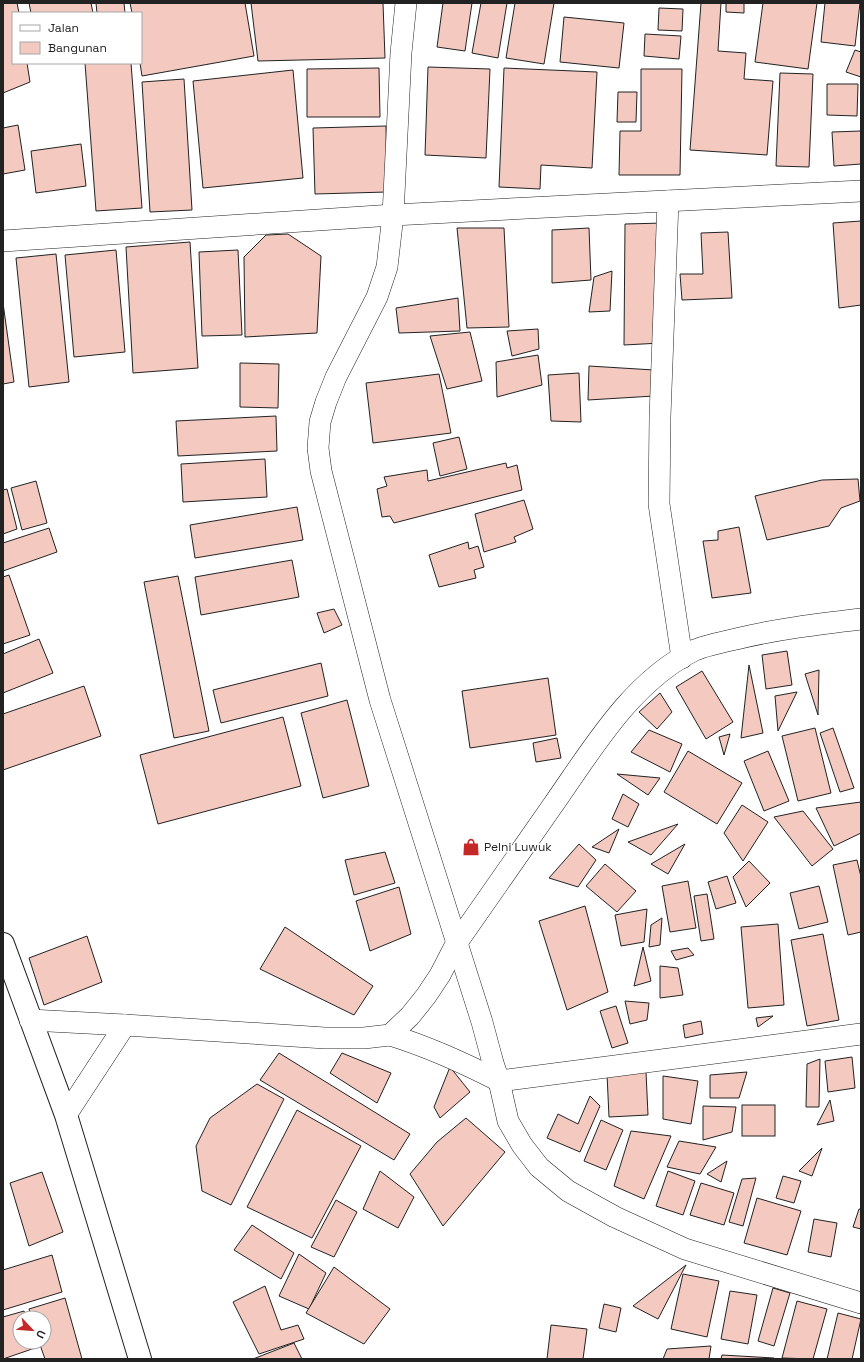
<svg xmlns="http://www.w3.org/2000/svg" width="864" height="1362" font-family="'Space Grotesk',sans-serif">
	<rect width="100%" height="100%" fill="#fff"/>
	<g fill="#f3c9c0" stroke="#222">
		<path d="M3 3H17L19 13H13V63H27L30 82 3 93Z"/>
		<path d="M29 3H91L93 13H31Z"/>
		<path d="M96 3H124L125 13H97Z"/>
		<path d="M130 3H245L254 56 142 76 140 63 141 13H132Z"/>
		<path d="M251 3H383L385 58 258 61Z"/>
		<path d="M443 3H472L465 51 437 47Z"/>
		<path d="M481 3H507L498 58 472 53Z"/>
		<path d="M515 3H554L544 64 506 58Z"/>
		<path d="M701 3H721L718 51 746 53 744 79 773 81 767 155 690 150Z"/>
		<path d="M726 3H744V13L726 12Z"/>
		<path d="M763 3H817L808 69 755 62Z"/>
		<path d="M825 3H860L855 46 821 42Z"/>
		<path d="M659 8 683 9 682 31 658 30Z"/>
		<path d="M564 17 624 23 619 68 560 62Z"/>
		<path d="M645 34 681 36 679 59 644 56Z"/>
		<path d="M855 50 861 52V77L846 72Z"/>
		<path d="M85 63H131L142 208 96 211Z"/>
		<path d="M428 67 490 69 486 158 425 155Z"/>
		<path d="M379 68 380 117H307V69Z"/>
		<path d="M504 68 597 72 592 168 541 165 540 189 499 187Z"/>
		<path d="M641 69H682L680 175H619L620 131H641Z"/>
		<path d="M293 70 303 178 203 188 193 81Z"/>
		<path d="M780 73 813 74 809 167 776 166Z"/>
		<path d="M184 79 192 210 150 212 142 82Z"/>
		<path d="M827 84H858L857 116 827 115Z"/>
		<path d="M618 92H637L636 122H617Z"/>
		<path d="M18 125 25 170 3 174V128Z"/>
		<path d="M386 126 387 192 315 194 313 128Z"/>
		<path d="M861 131V164L834 166 832 132Z"/>
		<path d="M81 144 86 186 36 193 31 151Z"/>
		<path d="M861 221V305L839 308 833 223Z"/>
		<path d="M664 223 661 343 624 345 625 224Z"/>
		<path d="M457 228H504L509 327 467 328Z"/>
		<path d="M589 228 591 280 552 283V230Z"/>
		<path d="M728 232 732 298 682 300 680 274H703L701 233Z"/>
		<path d="M288 234 321 256 317 333 245 337 244 257 266 235Z"/>
		<path d="M190 242 198 368 133 373 126 247Z"/>
		<path d="M116 250 125 352 74 357 65 255Z"/>
		<path d="M238 250 242 335 202 336 199 252Z"/>
		<path d="M56 254 69 382 29 387 16 258Z"/>
		<path d="M612 271 610 311 589 312 594 277Z"/>
		<path d="M458 298 460 331 399 333 396 308Z"/>
		<path d="M3 303 14 382 3 384Z"/>
		<path d="M538 329 539 349 512 356 507 331Z"/>
		<path d="M470 332 482 381 447 389 430 336Z"/>
		<path d="M538 355 542 385 497 397 496 362Z"/>
		<path d="M240 363 279 364 278 408 240 407Z"/>
		<path d="M589 366 654 370V396L588 400Z"/>
		<path d="M579 373 581 422 551 421 548 375Z"/>
		<path d="M439 374 451 433 373 443 366 383Z"/>
		<path d="M276 416 277 451 178 456 176 421Z"/>
		<path d="M459 437 467 469 440 476 433 443Z"/>
		<path d="M265 459 267 497 183 502 181 464Z"/>
		<path d="M506 463 507 468 517 465 522 490 394 523 390 516 382 517 377 489 387 486 384 477 427 470 428 481Z"/>
		<path d="M858 479 860 501 841 508 829 526 767 540 755 496 822 480Z"/>
		<path d="M36 481 47 523 22 530 11 488Z"/>
		<path d="M7 489 17 529 3 534V490Z"/>
		<path d="M524 500 533 529 514 537 516 542 484 552 475 514Z"/>
		<path d="M297 507 303 540 195 558 190 525Z"/>
		<path d="M739 527 751 593 712 598 703 541 718 540V531Z"/>
		<path d="M49 528 57 552 3 571V543Z"/>
		<path d="M468 542 469 549 478 546 484 567 474 570 476 578 439 587 429 555Z"/>
		<path d="M292 560 299 597 201 615 195 577Z"/>
		<path d="M9 575 30 635 3 644V577Z"/>
		<path d="M178 576 209 731 174 738 144 582Z"/>
		<path d="M334 609 342 625 324 633 317 613Z"/>
		<path d="M39 639 53 673 3 693V654Z"/>
		<path d="M787 651 792 685 766 689 762 655Z"/>
		<path d="M321 663 328 696 221 723 213 690Z"/>
		<path d="M749 665 763 733 741 738Z"/>
		<path d="M819 670 818 715 805 674Z"/>
		<path d="M702 671 733 722 706 739 676 687Z"/>
		<path d="M548 678 556 735 470 748 462 691Z"/>
		<path d="M84 686 101 736 3 770V714Z"/>
		<path d="M797 692 778 731 775 696Z"/>
		<path d="M660 693 672 712 657 729 639 712Z"/>
		<path d="M347 700 369 786 323 798 301 713Z"/>
		<path d="M283 717 301 786 158 824 140 755Z"/>
		<path d="M815 728 831 793 798 801 782 736Z"/>
		<path d="M833 728 854 788 840 792 820 733Z"/>
		<path d="M649 730 682 744 670 772 631 752Z"/>
		<path d="M730 734 724 755 719 737Z"/>
		<path d="M557 738 561 758 536 762 533 743Z"/>
		<path d="M688 751 742 783 717 824 664 792Z"/>
		<path d="M768 751 789 801 764 811 744 761Z"/>
		<path d="M617 774 660 778 648 795Z"/>
		<path d="M623 794 639 804 628 827 612 819Z"/>
		<path d="M861 802V833L834 846 816 808Z"/>
		<path d="M742 805 768 822 743 861 724 833Z"/>
		<path d="M803 811 833 849 812 866 774 817Z"/>
		<path d="M678 824 651 855 628 842Z"/>
		<path d="M619 829 609 853 592 847Z"/>
		<path d="M579 844 596 860 578 887 549 878Z"/>
		<path d="M685 844 668 874 651 864Z"/>
		<path d="M385 852 395 883 354 895 345 860Z"/>
		<path d="M857 860 861 877V932L848 935 833 865Z"/>
		<path d="M749 861 770 883 746 907 733 877Z"/>
		<path d="M605 864 636 891 617 912 586 886Z"/>
		<path d="M727 876 736 903 716 909 708 882Z"/>
		<path d="M688 881 696 928 670 932 662 886Z"/>
		<path d="M819 886 828 922 799 929 790 893Z"/>
		<path d="M399 887 411 934 370 951 356 901Z"/>
		<path d="M707 894 714 939 701 941 694 896Z"/>
		<path d="M585 906 608 992 567 1010 539 921Z"/>
		<path d="M647 909 644 942 621 946 615 915Z"/>
		<path d="M662 918 660 945 649 947 651 925Z"/>
		<path d="M778 924 784 1005 748 1008 741 927Z"/>
		<path d="M285 927 373 986 354 1015 260 969Z"/>
		<path d="M823 934 839 1020 807 1026 791 940Z"/>
		<path d="M87 936 102 982 44 1005 29 958Z"/>
		<path d="M643 947 651 981 634 986Z"/>
		<path d="M688 948 694 955 676 960 671 951Z"/>
		<path d="M660 966 678 968 683 995 660 998Z"/>
		<path d="M625 1001 649 1003 647 1020 630 1024Z"/>
		<path d="M616 1006 628 1043 612 1048 600 1011Z"/>
		<path d="M773 1016 758 1027 756 1018Z"/>
		<path d="M701 1021 703 1034 685 1038 683 1025Z"/>
		<path d="M279 1053 410 1134 394 1160 260 1080Z"/>
		<path d="M342 1053 391 1073 377 1103 330 1073Z"/>
		<path d="M852 1057 855 1088 828 1092 825 1061Z"/>
		<path d="M820 1059 819 1107H806L807 1064Z"/>
		<path d="M450 1067 470 1092 440 1118 434 1107Z"/>
		<path d="M646 1072 648 1115 609 1117 607 1074Z"/>
		<path d="M747 1072 739 1098H710V1075Z"/>
		<path d="M663 1076 698 1081 691 1124 663 1119Z"/>
		<path d="M257 1084 284 1099 231 1205 202 1191 196 1146 210 1118Z"/>
		<path d="M590 1096 600 1106 580 1152 547 1138 558 1114 578 1124Z"/>
		<path d="M830 1100 834 1121 817 1125Z"/>
		<rect x="742" y="1105" width="33" height="31"/>
		<path d="M703 1106 736 1107 732 1132 703 1140Z"/>
		<path d="M297 1110 361 1146 312 1238 247 1207Z"/>
		<path d="M466 1118 505 1152 443 1226 410 1174 437 1142Z"/>
		<path d="M601 1120 623 1130 606 1170 584 1161Z"/>
		<path d="M631 1131 671 1136 644 1199 614 1186Z"/>
		<path d="M679 1141 716 1147 700 1174 667 1167Z"/>
		<path d="M822 1148 812 1176 799 1171Z"/>
		<path d="M727 1161 721 1182 707 1174Z"/>
		<path d="M380 1171 414 1197 398 1228 363 1209Z"/>
		<path d="M668 1171 695 1181 683 1215 656 1206Z"/>
		<path d="M42 1172 63 1232 29 1246 10 1183Z"/>
		<path d="M783 1176 801 1181 794 1203 776 1198Z"/>
		<path d="M756 1178 743 1226 729 1222 742 1179Z"/>
		<path d="M701 1183 734 1193 724 1225 690 1215Z"/>
		<path d="M757 1198 801 1211 787 1255 744 1243Z"/>
		<path d="M336 1200 357 1212 334 1257 311 1247Z"/>
		<path d="M859 1209H861V1229L853 1227Z"/>
		<path d="M814 1219 837 1223 831 1257 808 1252Z"/>
		<path d="M252 1225 294 1253 281 1279 234 1250Z"/>
		<path d="M299 1254 326 1273 309 1309 279 1296Z"/>
		<path d="M52 1255 62 1292 3 1310V1270Z"/>
		<path d="M686 1265 658 1319 633 1306Z"/>
		<path d="M334 1267 390 1309 364 1344 306 1313Z"/>
		<path d="M683 1274 719 1281 707 1337 671 1329Z"/>
		<path d="M265 1286 281 1330 298 1325 304 1339 259 1354 233 1302Z"/>
		<path d="M773 1288 790 1293 774 1346 758 1341Z"/>
		<path d="M730 1291 757 1295 748 1344 721 1339Z"/>
		<path d="M65 1298 82 1359H45L39 1342H44V1318H32L29 1309Z"/>
		<path d="M797 1301 827 1309 813 1359 782 1358Z"/>
		<path d="M604 1304 621 1308 616 1332 599 1328Z"/>
		<path d="M24 1311 26 1318H20V1342H33L35 1348 3 1359V1317Z"/>
		<path d="M838 1313 861 1319 852 1359H827Z"/>
		<path d="M551 1325 587 1329 583 1359H547Z"/>
		<path d="M294 1343 302 1359H253Z"/>
		<path d="M711 1346 709 1359H663L667 1349Z"/>
		<path d="M722 1355 774 1358V1359H721Z"/>
	</g>
	<g fill="none" stroke-linecap="round" stroke-linejoin="round">
		<g stroke="#222" stroke-width="22">
			<g id="minor">
				<path d="M406 3 401 53 393 215 387 267 377 297 336 377 326 402 320 422 318 448 321 471 380 700 482 1022 493 1063 499 1081 508 1121 522 1145 539 1167 568 1191 615 1217 685 1249 861 1303"/>
				<path d="M668 201 660 417 659 504 682 658"/>
				<path d="M3 241 393 215 861 191"/>
				<path d="M30 1020 125 1025 325 1038H364L390 1035 410 1016 426 996 440 975 456 944C489 897 521 851 553 805 593 748 631 682 695 650 707 645 722 642 736 639 777 629 819 624 861 619"/>
				<path d="M390 1035C429 1047 464 1063 499 1081L861 1034"/>
				<path d="M66 1115 125 1025"/>
			</g>
		</g>
		<g stroke="#222" stroke-width="24">
			<path id="trunk" d="M3 944 66 1115 140 1359"/>
		</g>
		<use href="#minor" stroke="#fff" stroke-width="21"/>
		<use href="#trunk" stroke="#fff" stroke-width="22"/>
	</g>
	<defs>
		<g id="shop-bare" transform="scale(1.38)"><path d="M-5-2.5h2.3a2.7 3.5 0 0 1 5.4 0H5L5.5 6h-11ZM-1.5-2.5h3a1.5 2.3 0 0 0-3 0Z" fill="#c62828" stroke="#fff" stroke-width="2.5" paint-order="stroke"/></g>
	</defs>
	<g fill-rule="evenodd">
		<use href="#shop-bare" x="471" y="847"/>
	</g>
	<g text-anchor="middle" dominant-baseline="central" stroke-width="3" stroke-linejoin="round" paint-order="stroke">
		<g font-size="12" fill="#222" stroke="#fff" text-anchor="start">
			<text x="484" y="847">Pelni Luwuk</text>
		</g>
	</g>
	<rect width="864" height="1362" fill="none" stroke="#222222" stroke-width="8"/>
	<rect x="12" y="12" width="130" height="52" fill="#ffffff" stroke="#a7a7a7"/>
	<rect x="20" y="25" width="20" height="6" fill="#ffffff" stroke="#a7a7a7"/>
	<text x="48" y="32" font-size="12" fill="#222222">Jalan</text>
	<rect x="20" y="42" width="20" height="12" fill="#f3c9c0" stroke="#a7a7a7"/>
	<text x="48" y="52" font-size="12" fill="#222222">Bangunan</text>
	<g transform="translate(32 1330) rotate(116)"><circle r="19" fill="#ffffff" stroke="#a7a7a7"/>
	<path d="M0-3L7 15L0 10L-7 15Z" fill="#c62828"/>
	<text y="-6" font-size="11" font-weight="bold" text-anchor="middle" fill="#222222">U</text>
	</g>
</svg>
